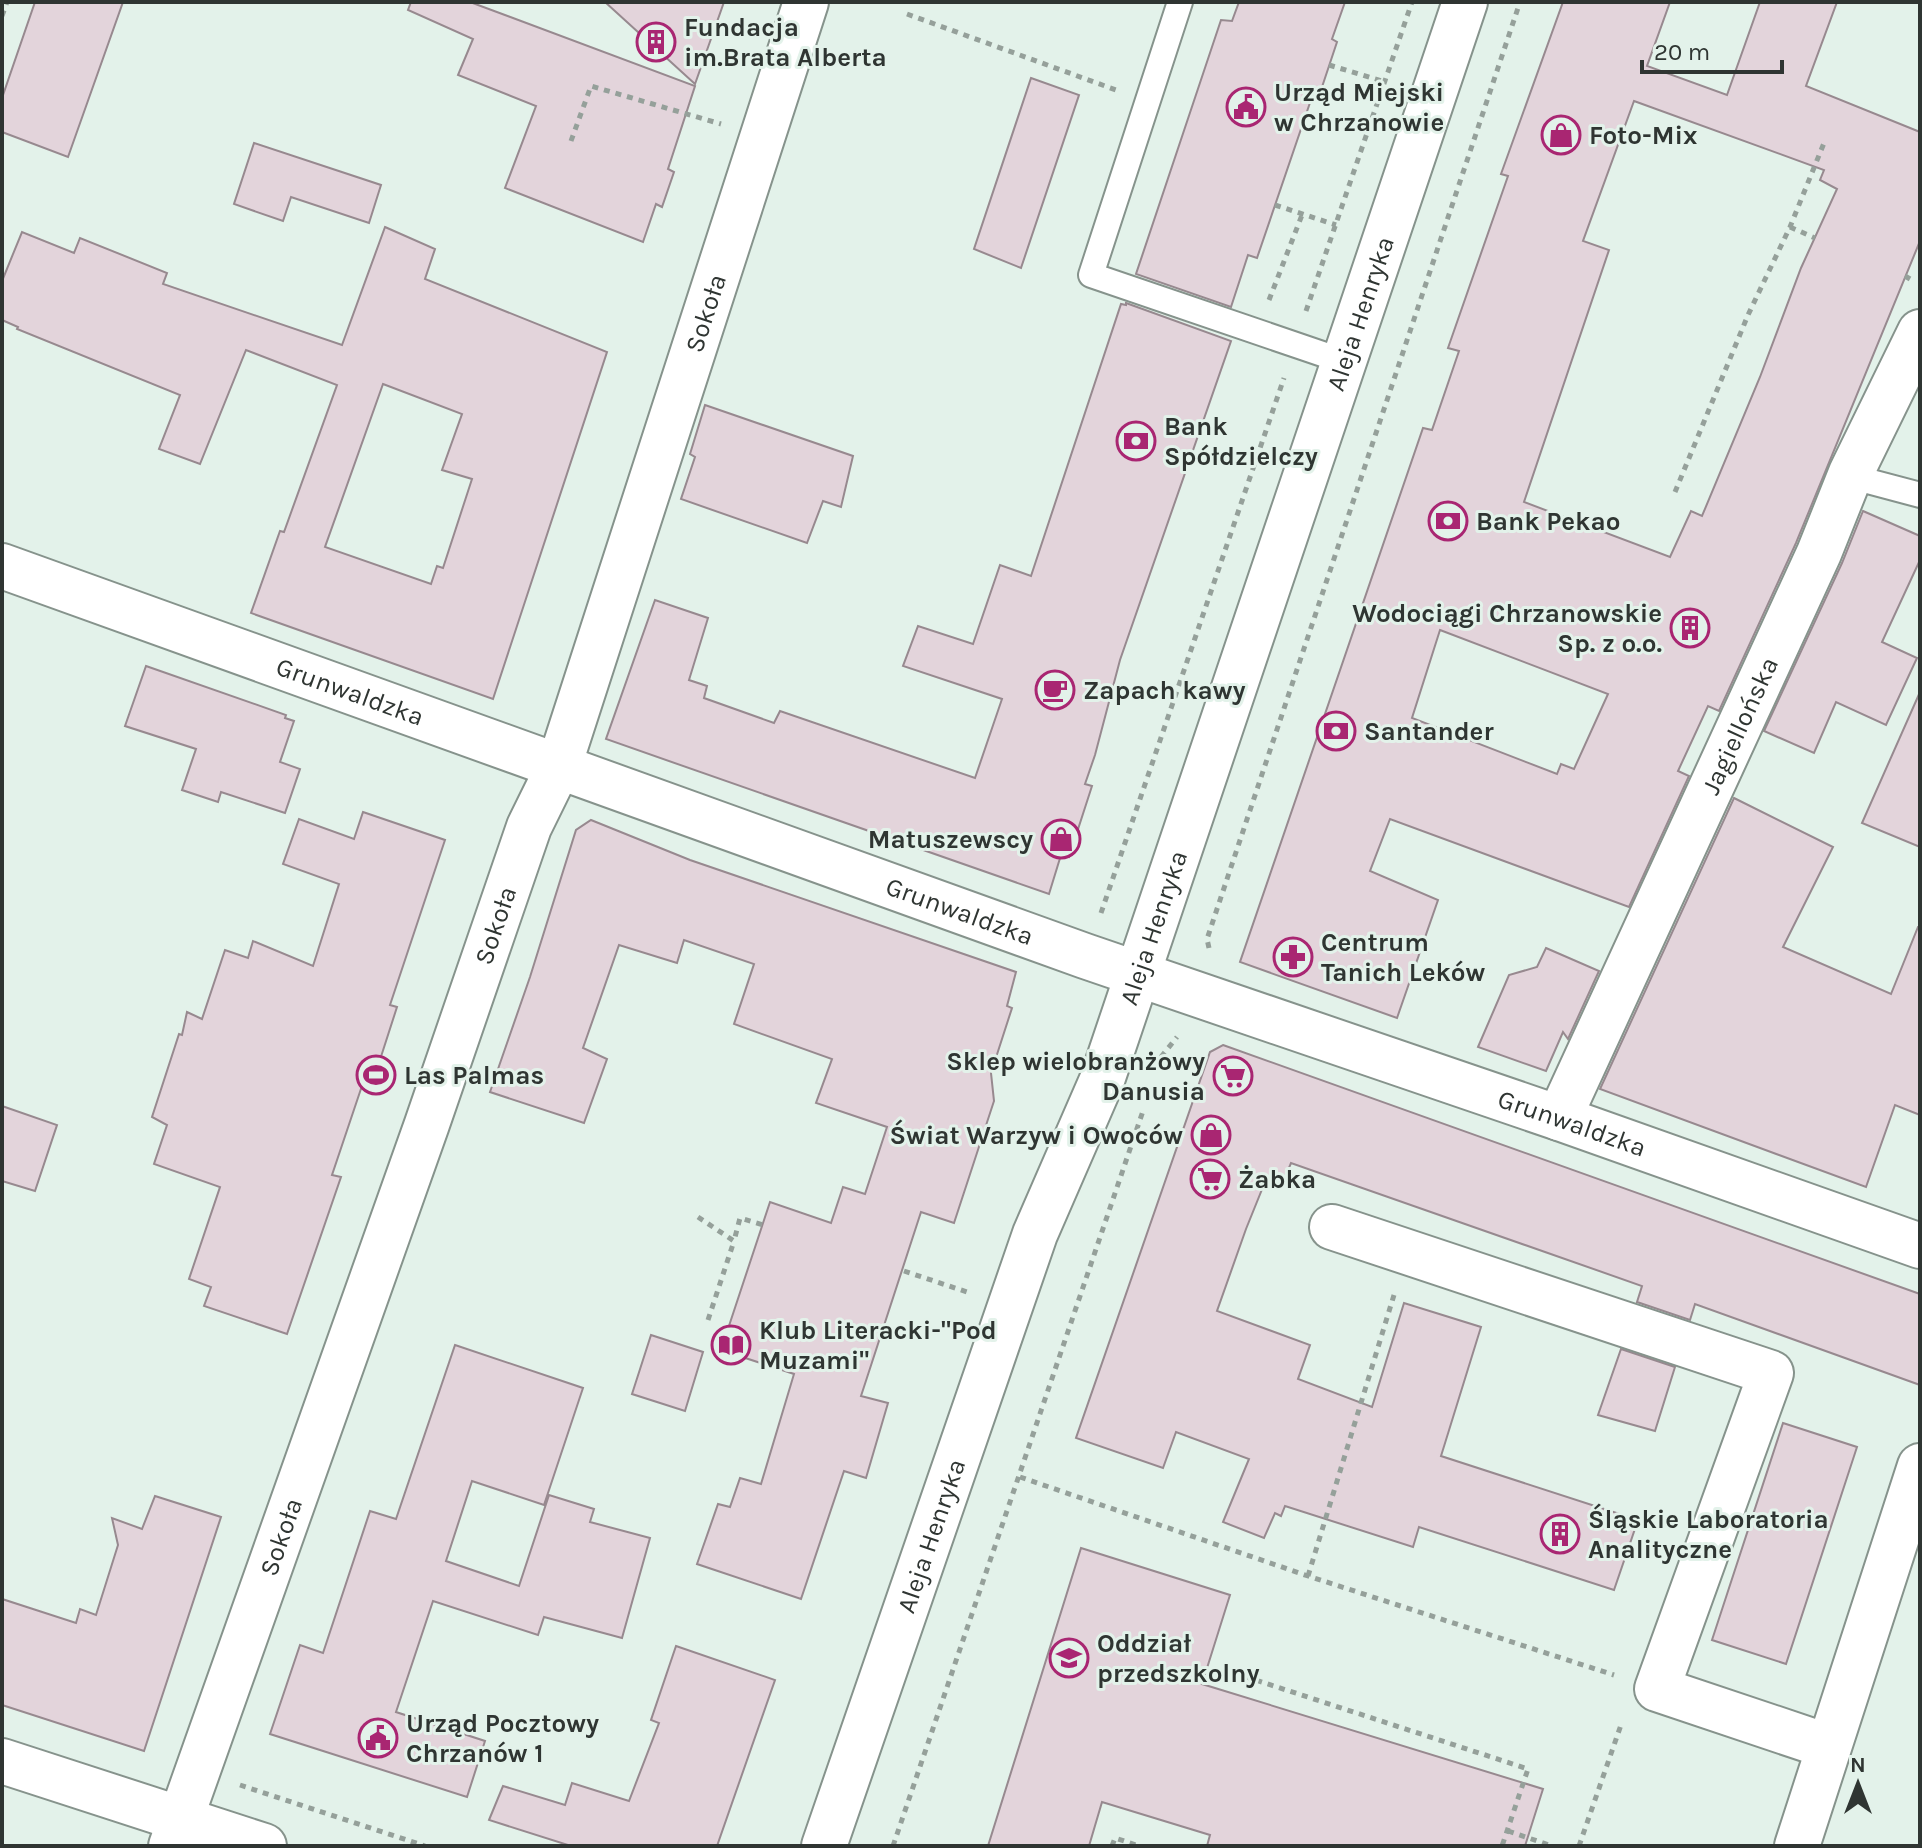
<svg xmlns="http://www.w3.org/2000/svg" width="1922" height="1848" font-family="Karla,sans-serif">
	<rect width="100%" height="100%" fill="#e3f2ea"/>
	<g fill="#e3d4db" stroke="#97898f" stroke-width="2" fill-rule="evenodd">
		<path d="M35 2H123L68 157 2 132V98Z"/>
		<path d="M411 2H470L695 86 668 169 674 172 662 207 656 204 643 242 505 188 536 106 458 75 473 39 408 10Z"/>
		<path d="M605 2H724L695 84Z"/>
		<path d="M1239 2H1345L1332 39 1337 42 1320 93 1314 91 1257 258 1248 255 1231 307 1136 274 1221 20 1232 21Z"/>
		<path d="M1563 2H1670L1647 66 1727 95 1760 2H1837L1806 86 1920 132V241L1796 543 1719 711 1708 706 1678 771 1689 776 1629 907 1390 819 1370 871 1438 900 1397 1018 1240 962 1423 428 1432 430 1459 351 1448 348 1508 176 1501 174ZM1634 101 1824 170 1820 180 1837 189 1801 268 1760 377 1702 516 1691 511 1670 557 1524 502 1609 250 1583 241ZM1440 630 1608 694 1574 769 1561 764 1557 774 1412 718Z"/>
		<path d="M1031 78 1079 95 1021 268 974 249Z"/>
		<path d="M254 143 381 185 369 223 291 197 283 221 234 204Z"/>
		<path d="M385 227 435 249 425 279 607 352 493 699 251 613 280 531 284 532 337 385 246 350 200 464 159 449 180 395 17 329 18 327 2 320V281L22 232 74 253 80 238 167 273 163 284 342 345ZM383 384 462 414 442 470 472 479 443 568 437 566 431 584 325 547Z"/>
		<path d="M1126 303 1231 341 1120 660 1095 755 1085 784 1092 786 1069 857 1061 855 1049 894 606 739 655 600 708 618 689 680 707 686 704 698 774 723 780 711 975 778 1002 699 903 666 918 626 973 644 1000 565 1031 576 1121 304 1126 305Z"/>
		<path d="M705 405 853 456 841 507 823 501 807 543 681 499 695 457 690 454Z"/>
		<path d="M1863 511 1920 536V560L1882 642 1917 658 1886 725 1836 702 1814 753 1764 731 1842 563Z"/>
		<path d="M146 666 286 715 285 718 294 721 280 762 300 769 285 813 221 792 218 802 182 790 196 749 125 726Z"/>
		<path d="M1920 692V847L1862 823Z"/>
		<path d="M1734 798 1833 847 1783 947 1891 994 1918 927H1920V1115L1895 1105 1866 1187 1600 1089Z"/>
		<path d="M363 812 445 840 390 1005 397 1007 378 1066 369 1065 332 1175 341 1177 287 1334 204 1306 211 1287 189 1279 220 1187 154 1164 167 1125 152 1117 179 1034 182 1035 187 1012 202 1019 225 950 248 958 253 941 313 966 339 884 283 864 299 819 354 839Z"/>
		<path d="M591 820 690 860 1016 972 1007 1006 1012 1008 991 1073 994 1101 954 1223 921 1212 861 1396 888 1403 866 1478 844 1471 801 1599 697 1564 718 1504 730 1507 740 1478 761 1484 794 1374 721 1350 770 1202 831 1223 843 1187 865 1194 887 1127 816 1103 832 1059 734 1024 754 964 684 940 677 963 619 945 583 1048 607 1059 584 1123 490 1092 530 977 576 830Z"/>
		<path d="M1546 948 1599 971 1568 1039 1563 1032 1546 1071 1478 1047 1509 975 1537 967Z"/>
		<path d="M1223 1045 1920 1294V1385L1695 1304 1690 1320 1637 1302 1642 1286 1291 1163 1281 1187 1265 1182 1246 1229 1217 1311 1310 1345 1298 1379 1372 1407 1404 1303 1481 1327 1441 1456 1638 1520 1614 1590 1419 1527 1413 1547 1285 1506 1281 1516 1275 1513 1264 1538 1223 1522 1249 1459 1176 1432 1163 1468 1076 1438 1210 1052Z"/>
		<path d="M2 1106 57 1125 35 1191 2 1181Z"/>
		<path d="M651 1335 703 1352 685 1411 632 1394Z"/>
		<path d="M455 1345 583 1388 544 1505 472 1481 446 1561 519 1586 549 1495 594 1509 590 1522 650 1538 622 1638 544 1617 538 1635 433 1601 396 1712 485 1741 467 1797 270 1734 300 1645 323 1653 370 1511 396 1519Z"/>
		<path d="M1621 1349 1675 1367 1655 1431 1598 1415Z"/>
		<path d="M1783 1423 1857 1447 1786 1664 1712 1640Z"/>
		<path d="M155 1496 221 1517 144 1751 2 1705V1599L76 1623 80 1609 96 1615 118 1545 112 1518 142 1529Z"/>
		<path d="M1081 1548 1230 1595 1202 1684 1543 1789 1525 1846H1207L1210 1835 1102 1802 1089 1846H988Z"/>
		<path d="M676 1646 775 1680 717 1846H571L489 1820 503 1786 565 1805 572 1783 629 1801 659 1723 651 1720Z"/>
	</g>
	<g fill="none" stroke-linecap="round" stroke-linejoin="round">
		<g stroke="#86938c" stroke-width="28">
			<g id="lane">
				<path d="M1180 2 1091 275 1343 361"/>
				<path d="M1851 473 1860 479 1920 495"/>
			</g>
		</g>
		<g stroke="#86938c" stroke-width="48">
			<g id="street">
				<path id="s1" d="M2 566 1085 956 1559 1118 1920 1246"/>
				<path id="s2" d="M1559 1118 1819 553 1851 473 1920 332"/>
				<path d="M1332 1227 1771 1373 1657 1689 1827 1746"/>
				<path d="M2 1761 264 1846"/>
				<path id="s3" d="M171 1846 427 1124 529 827 559 766 806 2"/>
				<path id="s4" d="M824 1846 1035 1234 1102 1080 1465 2"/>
				<path d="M1797 1846 1920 1466"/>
			</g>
		</g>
		<g stroke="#95a09a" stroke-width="5" stroke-dasharray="6 6" stroke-linecap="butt">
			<path d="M907 14 1116 90"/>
			<path d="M2 16 7 2"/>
			<path d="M1329 65 1385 82"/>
			<path d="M571 141 591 86 721 124"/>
			<path d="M1275 205 1336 225"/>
			<path d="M1790 227 1815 238"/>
			<path d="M1905 276 1910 279"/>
			<path d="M1269 300 1302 215"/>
			<path d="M1306 311 1412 2"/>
			<path d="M1675 492 1748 315 1790 227 1824 143"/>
			<path d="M1101 913 1284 378"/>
			<path d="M1209 948 1207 939 1520 2"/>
			<path d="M1161 1057 1177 1037"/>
			<path d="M698 1217 734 1241 740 1218 763 1225"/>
			<path d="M904 1271 967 1292"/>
			<path d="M708 1320 734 1241"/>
			<path d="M1020 1477 1308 1576 1614 1675"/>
			<path d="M1308 1576 1394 1295"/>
			<path d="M1222 1669 1528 1769 1502 1846"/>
			<path d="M240 1785 425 1846"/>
			<path d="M1508 1831 1552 1846"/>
			<path d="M893 1846 1144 1108"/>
			<path d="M1112 1846 1115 1838 1139 1846"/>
			<path d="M1579 1846 1622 1722"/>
		</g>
		<use href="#lane" stroke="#fff" stroke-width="24"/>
		<use href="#street" stroke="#fff" stroke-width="44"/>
	</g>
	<defs>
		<g id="building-ring" transform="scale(2)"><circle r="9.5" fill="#e3f2ea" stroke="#a92672" stroke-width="1.5"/><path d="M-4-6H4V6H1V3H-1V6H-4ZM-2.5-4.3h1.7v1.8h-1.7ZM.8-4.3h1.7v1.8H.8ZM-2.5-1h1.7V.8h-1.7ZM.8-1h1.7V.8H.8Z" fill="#a92672"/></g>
		<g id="civic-ring" transform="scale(2)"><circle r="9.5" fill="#e3f2ea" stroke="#a92672" stroke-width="1.5"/><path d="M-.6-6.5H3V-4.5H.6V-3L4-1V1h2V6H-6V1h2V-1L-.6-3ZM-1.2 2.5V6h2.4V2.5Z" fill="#a92672"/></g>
		<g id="shop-ring" transform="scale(2)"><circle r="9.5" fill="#e3f2ea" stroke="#a92672" stroke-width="1.5"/><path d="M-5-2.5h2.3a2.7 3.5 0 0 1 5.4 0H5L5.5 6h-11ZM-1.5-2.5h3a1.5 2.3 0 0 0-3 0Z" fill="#a92672"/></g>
		<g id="bank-ring" transform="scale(2)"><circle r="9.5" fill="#e3f2ea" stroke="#a92672" stroke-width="1.5"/><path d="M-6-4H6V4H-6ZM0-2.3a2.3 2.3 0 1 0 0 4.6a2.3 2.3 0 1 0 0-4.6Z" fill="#a92672"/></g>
		<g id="cafe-ring" transform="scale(2)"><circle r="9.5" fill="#e3f2ea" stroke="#a92672" stroke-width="1.5"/><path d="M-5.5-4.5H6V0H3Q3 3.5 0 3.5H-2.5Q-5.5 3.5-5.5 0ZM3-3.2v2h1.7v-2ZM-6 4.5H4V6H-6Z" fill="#a92672"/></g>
		<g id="pharmacy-ring" transform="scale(2)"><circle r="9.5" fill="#e3f2ea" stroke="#a92672" stroke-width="1.5"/><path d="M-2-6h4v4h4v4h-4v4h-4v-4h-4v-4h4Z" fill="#a92672"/></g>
		<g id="stadium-ring" transform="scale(2)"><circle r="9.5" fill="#e3f2ea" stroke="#a92672" stroke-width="1.5"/><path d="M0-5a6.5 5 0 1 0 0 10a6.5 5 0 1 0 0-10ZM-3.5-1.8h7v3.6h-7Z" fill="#a92672"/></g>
		<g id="supermarket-ring" transform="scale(2)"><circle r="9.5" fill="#e3f2ea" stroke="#a92672" stroke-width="1.5"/><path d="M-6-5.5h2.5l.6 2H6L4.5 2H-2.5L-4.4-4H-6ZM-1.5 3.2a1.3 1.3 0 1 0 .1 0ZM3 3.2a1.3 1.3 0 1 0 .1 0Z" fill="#a92672"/></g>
		<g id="library-ring" transform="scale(2)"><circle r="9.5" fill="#e3f2ea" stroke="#a92672" stroke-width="1.5"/><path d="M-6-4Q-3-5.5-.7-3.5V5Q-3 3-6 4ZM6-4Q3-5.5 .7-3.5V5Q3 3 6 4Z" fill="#a92672"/></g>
		<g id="school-ring" transform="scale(2)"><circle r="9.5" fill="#e3f2ea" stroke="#a92672" stroke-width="1.5"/><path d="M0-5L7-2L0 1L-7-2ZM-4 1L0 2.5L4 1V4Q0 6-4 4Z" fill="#a92672"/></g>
	</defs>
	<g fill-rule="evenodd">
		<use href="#building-ring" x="656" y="42"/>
		<use href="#civic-ring" x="1246" y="107"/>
		<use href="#shop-ring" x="1561" y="135"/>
		<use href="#bank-ring" x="1136" y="441"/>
		<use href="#bank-ring" x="1448" y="521"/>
		<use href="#building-ring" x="1690" y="628"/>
		<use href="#cafe-ring" x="1055" y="690"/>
		<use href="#bank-ring" x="1336" y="731"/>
		<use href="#shop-ring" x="1061" y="839"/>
		<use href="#pharmacy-ring" x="1293" y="957"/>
		<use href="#stadium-ring" x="376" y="1075"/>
		<use href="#supermarket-ring" x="1233" y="1076"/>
		<use href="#shop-ring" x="1211" y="1135"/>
		<use href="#supermarket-ring" x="1210" y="1179"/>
		<use href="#library-ring" x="731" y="1345"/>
		<use href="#building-ring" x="1560" y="1534"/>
		<use href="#school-ring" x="1069" y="1658"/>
		<use href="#civic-ring" x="378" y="1738"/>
	</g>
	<g text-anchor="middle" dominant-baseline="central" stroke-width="6" stroke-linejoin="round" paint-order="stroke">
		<g font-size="26" font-weight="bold" fill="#2f3532" stroke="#e3f2ea" text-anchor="start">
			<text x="684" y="27">Fundacja<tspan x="684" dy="30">im.Brata Alberta</tspan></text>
			<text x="1274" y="92">Urząd Miejski<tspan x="1274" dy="30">w Chrzanowie</tspan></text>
			<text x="1589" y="135">Foto-Mix</text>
			<text x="1164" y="426">Bank<tspan x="1164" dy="30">Spółdzielczy</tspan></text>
			<text x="1476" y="521">Bank Pekao</text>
			<text x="1662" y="613" text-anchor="end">Wodociągi Chrzanowskie<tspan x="1662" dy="30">Sp. z o.o.</tspan></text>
			<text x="1083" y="690">Zapach kawy</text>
			<text x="1364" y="731">Santander</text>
			<text x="1033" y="839" text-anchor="end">Matuszewscy</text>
			<text x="1321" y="942">Centrum<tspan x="1321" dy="30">Tanich Leków</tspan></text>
			<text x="1205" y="1061" text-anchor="end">Sklep wielobranżowy<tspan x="1205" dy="30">Danusia</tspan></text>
			<text x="404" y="1075">Las Palmas</text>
			<text x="1183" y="1135" text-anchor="end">Świat Warzyw i Owoców</text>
			<text x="1238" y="1179">Żabka</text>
			<text x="759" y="1330">Klub Literacki-"Pod<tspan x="759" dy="30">Muzami"</tspan></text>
			<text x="1588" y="1519">Śląskie Laboratoria<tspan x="1588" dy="30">Analityczne</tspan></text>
			<text x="1097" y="1643">Oddział<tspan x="1097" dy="30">przedszkolny</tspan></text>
			<text x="406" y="1723">Urząd Pocztowy<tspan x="406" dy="30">Chrzanów 1</tspan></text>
		</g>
		<g font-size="26" fill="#2f3532" stroke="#e3f2ea">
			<text stroke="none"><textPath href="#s4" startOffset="1624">Aleja Henryka</textPath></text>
			<text stroke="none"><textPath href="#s3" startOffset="1624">Sokoła</textPath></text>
			<text stroke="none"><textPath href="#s1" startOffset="370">Grunwaldzka</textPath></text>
			<text stroke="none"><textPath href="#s2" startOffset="432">Jagiellońska</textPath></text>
			<text stroke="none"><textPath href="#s1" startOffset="1018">Grunwaldzka</textPath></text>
			<text stroke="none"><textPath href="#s3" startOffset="976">Sokoła</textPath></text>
			<text stroke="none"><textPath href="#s4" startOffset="976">Aleja Henryka</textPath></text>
			<text stroke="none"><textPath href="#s1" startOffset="1666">Grunwaldzka</textPath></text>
			<text stroke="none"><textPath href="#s4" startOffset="328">Aleja Henryka</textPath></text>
			<text stroke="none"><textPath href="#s3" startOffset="328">Sokoła</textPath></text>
		</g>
	</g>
	<rect width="1922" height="1848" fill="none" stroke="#2f3532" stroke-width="8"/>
	<g transform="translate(1858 1784)" stroke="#e3f2ea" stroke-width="6" paint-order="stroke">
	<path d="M0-6L14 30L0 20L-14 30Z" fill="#2f3532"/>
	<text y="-12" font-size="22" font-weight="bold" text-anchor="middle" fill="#2f3532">N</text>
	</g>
	<path d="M1642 60v12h140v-12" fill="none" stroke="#2f3532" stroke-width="4"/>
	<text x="1654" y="60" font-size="24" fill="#2f3532" stroke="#e3f2ea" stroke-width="6" paint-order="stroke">20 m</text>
</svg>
